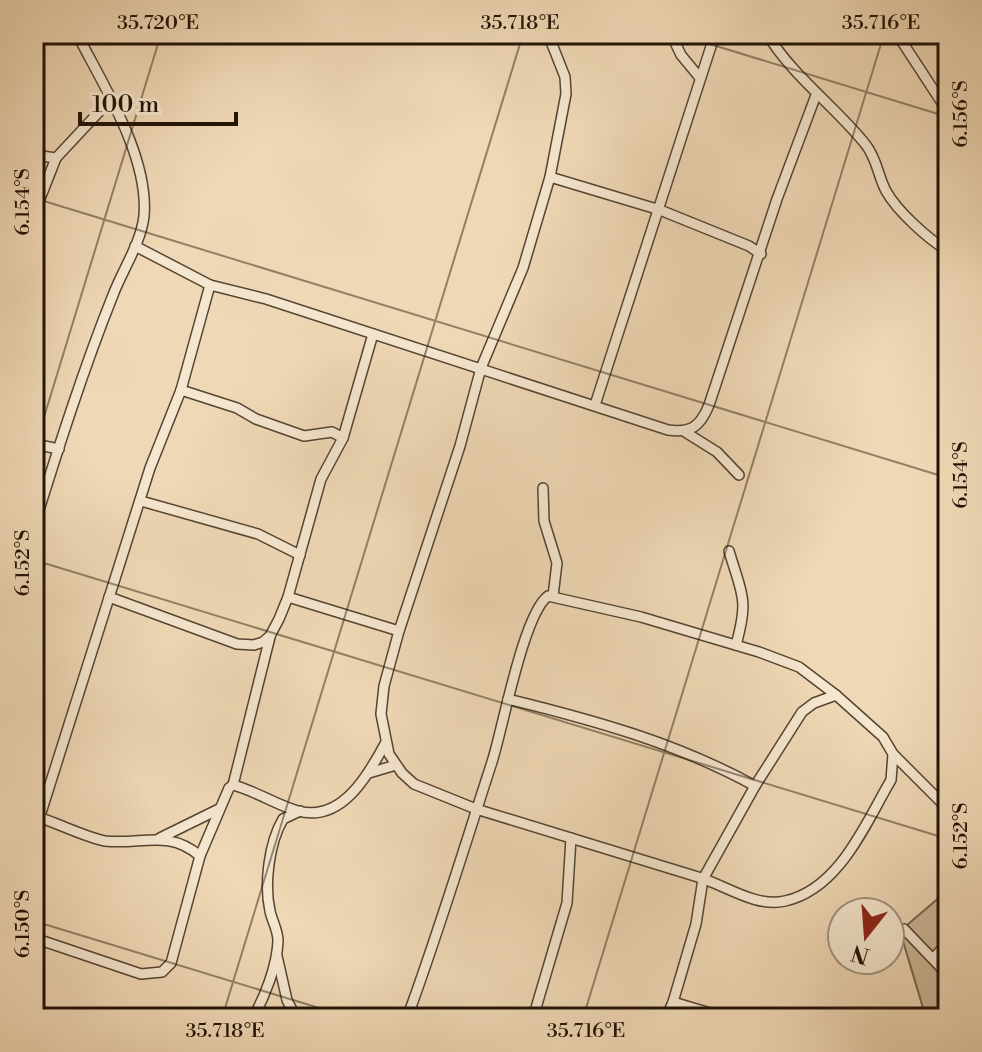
<svg xmlns="http://www.w3.org/2000/svg" width="982" height="1052" font-family="'Libre Bodoni',serif">
	<rect width="100%" height="100%" fill="#efd8b5"/>
	<filter id="stains"><feTurbulence type="fractalNoise" baseFrequency=".0025" numOctaves="4"/><feColorMatrix values="0 0 0 0 .2 0 0 0 0 .09 0 0 0 0 .02 0 0 0 .5 -.17"/></filter>
	<radialGradient id="worn" r=".72"><stop offset=".6" stop-color="#630" stop-opacity="0"/><stop offset="1" stop-color="#630" stop-opacity=".3"/></radialGradient>
	<path fill="#ccb797" stroke="#77654f" stroke-width="2" d="M948 890V1018H926L900 931Z"/>
	<g fill="none" stroke-linecap="round" stroke-linejoin="round">
		<g stroke="#554432" stroke-width="12">
			<g id="minor">
				<path d="M671 34 681 55 700 78"/>
				<path d="M767 34C794 78 835 106 866 145 877 159 878 176 886 191 897 211 928 239 948 251"/>
				<path d="M897 34 948 112"/>
				<path d="M34 155 56 158 111 99"/>
				<path d="M550 177 660 210 749 246 761 254"/>
				<path d="M34 214 56 158"/>
				<path d="M135 246 210 285 266 299 668 430C691 433 700 427 709 405L777 199 816 95"/>
				<path d="M181 390 237 408 256 419 304 436 332 432 343 438"/>
				<path d="M595 405 715 34"/>
				<path d="M685 432 717 452 739 475"/>
				<path d="M34 444 59 449"/>
				<path d="M543 488 544 521 557 563 553 596"/>
				<path d="M141 501 258 534 300 555"/>
				<path d="M34 526C58 449 83 370 113 295 123 269 141 243 144 216 149 156 103 85 77 34"/>
				<path d="M729 551C742 595 749 598 736 645"/>
				<path d="M109 597 237 644 254 645 263 642 270 636 279 619 288 597 321 479 343 438 373 334"/>
				<path d="M288 597 399 631"/>
				<path d="M508 699C594 720 677 743 755 786"/>
				<path d="M893 754 948 809"/>
				<path d="M369 773 396 765"/>
				<path d="M233 785 270 637"/>
				<path d="M41 818C59 824 88 838 105 841 142 845 168 829 200 856"/>
				<path d="M34 835 150 468 181 390 210 285"/>
				<path d="M160 838 219 809"/>
				<path d="M904 929 948 975"/>
				<path d="M34 938 141 974 162 972 171 963 200 856 229 788 233 785C256 791 276 805 298 811 342 823 369 774 386 742"/>
				<path d="M277 956 287 1000 296 1018"/>
				<path d="M933 959 948 942"/>
				<path d="M673 1002 727 1018"/>
				<path d="M253 1018C265 996 277 966 278 941 278 930 272 921 270 911 264 884 269 843 283 819L300 811"/>
				<path d="M407 1018C438 934 464 848 492 762 503 728 523 615 548 596L641 617 759 652 799 667 836 695 883 737 893 754 891 780C866 822 840 889 785 901 756 908 725 885 698 877 624 854 550 832 476 809L414 784 402 773 389 754 381 714 384 686 399 631 460 446 481 368 523 268 550 177 566 94 565 77 548 34"/>
				<path d="M533 1018 567 903 571 838"/>
				<path d="M666 1018 673 1002 696 924 703 879 755 786 802 712 814 703 836 695"/>
			</g>
		</g>
		<use href="#minor" stroke="#f5e6cf" stroke-width="9"/>
	</g>
	<path fill="none" stroke="#221307" stroke-width="2" stroke-opacity="0.45" d="M677 34 948 117M34 198 948 478M34 450 161 34M34 560 948 839M34 921 352 1018M222 1018 523 34M583 1018 884 34M945 1018 948 1007"/>
	<rect width="982" height="1052" fill="none" stroke="#efd8b5" stroke-width="88"/>
	<g transform="translate(866 936) rotate(197)"><circle r="38" fill="#f5e6cf" stroke="#a1927f" stroke-width="2"/>
	<path d="M0-6L14 30L0 20L-14 30Z" fill="#8f2418"/>
	<text y="-12" font-size="22" font-weight="bold" text-anchor="middle" fill="#221307">N</text>
	</g>
	<path d="M80 112v12h156v-12" fill="none" stroke="#221307" stroke-width="4"/>
	<text x="92" y="112" font-size="24" fill="#221307" stroke="#f5e6cf" stroke-width="6" paint-order="stroke">100 m</text>
	<rect x="44" y="44" width="894" height="964" fill="none" stroke="#221307" stroke-width="3"/>
	<g font-size="20" text-anchor="middle" fill="#221307">
		<text x="158" y="29">35.720°E</text>
		<text x="520" y="29">35.718°E</text>
		<text x="881" y="29">35.716°E</text>
		<text transform="translate(960 114) rotate(-90)" y="7">6.156°S</text>
		<text transform="translate(22 202) rotate(-90)" y="7">6.154°S</text>
		<text transform="translate(960 475) rotate(-90)" y="7">6.154°S</text>
		<text transform="translate(22 563) rotate(-90)" y="7">6.152°S</text>
		<text transform="translate(960 836) rotate(-90)" y="7">6.152°S</text>
		<text transform="translate(22 924) rotate(-90)" y="7">6.150°S</text>
		<text x="225" y="1037">35.718°E</text>
		<text x="586" y="1037">35.716°E</text>
	</g>
	<rect width="100%" height="100%" filter="url(#stains)"/>
	<rect width="100%" height="100%" fill="url(#worn)"/>
</svg>
